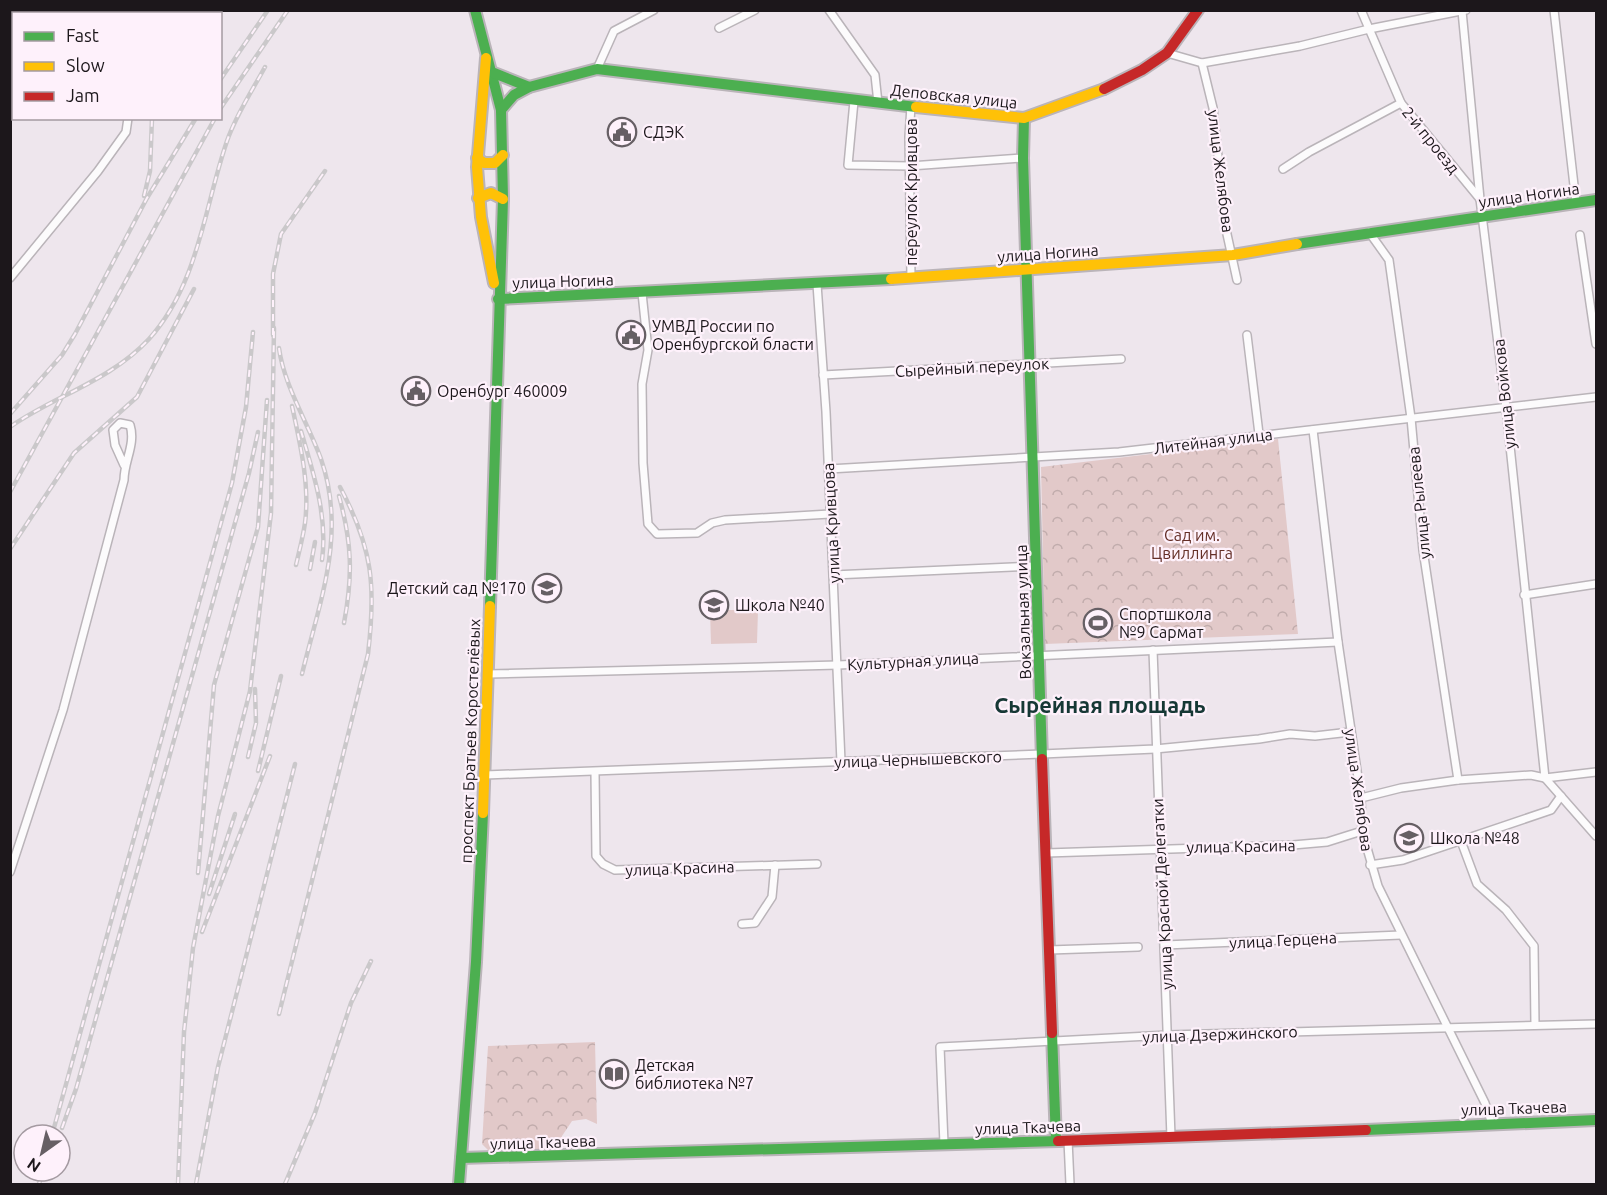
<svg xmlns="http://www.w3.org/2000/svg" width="1607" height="1195" font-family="Ubuntu,sans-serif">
	<defs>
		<pattern id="park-crowns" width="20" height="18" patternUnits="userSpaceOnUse" patternTransform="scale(1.5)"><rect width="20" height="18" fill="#e2c9c9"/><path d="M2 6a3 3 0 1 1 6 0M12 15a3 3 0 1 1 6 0" fill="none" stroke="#c1acac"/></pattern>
	</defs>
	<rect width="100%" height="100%" fill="#eee6ed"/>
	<g fill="url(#park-crowns)">
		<path d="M1278 439 1298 634 1045 644 1041 467Z"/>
		<path d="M595 1042 597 1124 586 1119 572 1121 562 1136 560 1152 492 1154 482 1144 488 1046Z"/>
	</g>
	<path fill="#e2c9c9" d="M710 610H758L757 643 711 644Z"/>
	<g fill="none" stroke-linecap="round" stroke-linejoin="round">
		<g stroke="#bab4b9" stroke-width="10">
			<g id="street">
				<path d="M829 10 875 75 878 103"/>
				<path d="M1361 10 1401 103 1480 199"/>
				<path d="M1554 10 1576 203"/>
				<path d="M1462 11 1480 199 1506 408 1545 778 1596 836"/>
				<path d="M163 14 165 10"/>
				<path d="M719 28 755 10"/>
				<path d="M1167 53 1202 63 1300 46 1369 29 1466 10"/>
				<path d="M1202 63 1213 108 1225 225 1237 280"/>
				<path d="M597 69 614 31 654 10"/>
				<path d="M854 101 848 165 910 166 1023 158"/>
				<path d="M911 106 909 137 911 278"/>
				<path d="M1283 169 1309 152 1401 103"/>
				<path d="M1369 232 1389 260 1411 418 1423 550 1458 780"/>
				<path d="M1580 235 1596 344"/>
				<path d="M10 278 98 171 126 132 128 118"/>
				<path d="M817 284 826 412 841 762"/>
				<path d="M642 293 648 350 642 384 643 463 648 524 657 534 697 533 712 523 725 520 830 514"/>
				<path d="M1247 335 1259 434"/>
				<path d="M823 375 1121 359"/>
				<path d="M1313 430 1338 642 1361 798 1362 831 1378 886 1485 1103 1492 1124"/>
				<path d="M829 469 1119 452 1596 397"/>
				<path d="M833 575 1035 566"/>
				<path d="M1524 595 1596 584"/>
				<path d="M1153 650 1171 1137"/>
				<path d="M488 674 838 665 1338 642"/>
				<path d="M595 772 596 856 603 864 615 870 817 864"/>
				<path d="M485 775 1042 754 1155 749 1259 739 1290 734 1315 736 1350 732"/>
				<path d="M1361 798 1401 788 1458 780 1531 775 1545 778 1596 772"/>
				<path d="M1461 841 1477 884 1506 910 1534 946 1535 1025"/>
				<path d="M1046 853 1293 845 1327 842 1362 831"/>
				<path d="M1370 865 1403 860 1551 810 1561 796"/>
				<path d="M10 872 63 710 124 480C124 461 136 444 130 425L120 423 113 430 115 445 124 465"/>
				<path d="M742 924 755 923 772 897 775 865"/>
				<path d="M1165 945 1401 935"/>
				<path d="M1049 950 1138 947"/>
				<path d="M1068 1140 1070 1184"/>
				<path d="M944 1144 940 1047 1168 1035 1596 1024"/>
			</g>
		</g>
		<g stroke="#bab4b9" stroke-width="14">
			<g id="fast">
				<path d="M475 10 501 110 503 199 490 606"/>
				<path d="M494 73 529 87"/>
				<path d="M501 110 514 95 529 87 597 69 916 107"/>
				<path d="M1024 118 1023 158 1042 759"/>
				<path d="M1297 244 1596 200"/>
				<path d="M498 299 891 279"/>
				<path d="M1052 1033 1056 1141"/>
				<path d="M1366 1130 1596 1120"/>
				<path d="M461 1158 1058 1141"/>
				<path d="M459 1184 476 962 483 813"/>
			</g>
		</g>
		<g stroke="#bab4b9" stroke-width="14">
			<g id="slow">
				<path d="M486 58 477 167 481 217 494 283"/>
				<path d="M916 107 1024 118 1104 89"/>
				<path d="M477 158 484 163H495L503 155"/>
				<path d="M478 198 491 193 503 199"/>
				<path d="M891 279 1233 255 1297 244"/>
				<path d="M483 813 490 606"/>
			</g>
		</g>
		<g stroke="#bab4b9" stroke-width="14">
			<g id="jam">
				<path d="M1104 89 1142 70 1167 53 1198 10"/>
				<path d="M1042 759 1052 1033"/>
				<path d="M1058 1141 1366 1130"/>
			</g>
		</g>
		<use href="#street" stroke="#fcfbfc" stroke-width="7"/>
		<use href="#fast" stroke="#4caf50" stroke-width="10"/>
		<use href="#slow" stroke="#ffc107" stroke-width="10"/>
		<use href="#jam" stroke="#c62828" stroke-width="10"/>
		<g stroke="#cac8ca" stroke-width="4.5">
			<g id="rail">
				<path d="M135 10 136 14"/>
				<path d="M157 14 158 10"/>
				<path d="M220 80 268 10"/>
				<path d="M220 109 288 10"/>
				<path d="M144 196 150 171 152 118"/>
				<path d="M273 335V274L281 234 325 171"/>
				<path d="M279 348C284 386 308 423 321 459 347 534 320 600 302 674"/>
				<path d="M292 406C300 443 310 485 305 523 303 537 299 552 296 565"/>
				<path d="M10 414 62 355 75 334 147 198 196 118"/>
				<path d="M10 427C56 395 110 381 149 339 199 283 204 208 227 141 236 115 252 91 265 67"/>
				<path d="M301 431C313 472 328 516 322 560"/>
				<path d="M10 492 215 118"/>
				<path d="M339 496C352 543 353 576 344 623"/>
				<path d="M10 549 74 453 137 397 194 289"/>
				<path d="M310 569 315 542"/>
				<path d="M248 757 256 723 255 689"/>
				<path d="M258 771 281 676"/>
				<path d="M198 873 214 685 258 527 267 400"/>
				<path d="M209 894 235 814"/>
				<path d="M202 932 270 756"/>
				<path d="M279 1014 368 654C376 586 373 549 340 487"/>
				<path d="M62 1128 76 1089 249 473 258 432"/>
				<path d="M52 1135 232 483 246 407 253 332"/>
				<path d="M39 1184 43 1171"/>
				<path d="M178 1184 184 1032 193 948 218 816 250 691 271 513 274 328"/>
				<path d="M196 1184 218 1067 295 764"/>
				<path d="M285 1184 315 1113 351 1003 371 961"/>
			</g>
		</g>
		<use href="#rail" stroke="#fef1fb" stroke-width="2" stroke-dasharray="7" stroke-linecap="butt"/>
	</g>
	<defs>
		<g id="civic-ring" transform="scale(1.5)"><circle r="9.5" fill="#fef1fb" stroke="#665f64" stroke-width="1.5"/><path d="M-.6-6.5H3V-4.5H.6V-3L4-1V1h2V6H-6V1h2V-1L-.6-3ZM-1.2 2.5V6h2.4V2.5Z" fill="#665f64"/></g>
		<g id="school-ring" transform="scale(1.5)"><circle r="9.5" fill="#fef1fb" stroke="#665f64" stroke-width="1.5"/><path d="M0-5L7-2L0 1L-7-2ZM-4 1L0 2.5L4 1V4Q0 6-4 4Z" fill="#665f64"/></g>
		<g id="stadium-ring" transform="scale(1.5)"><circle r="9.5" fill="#fef1fb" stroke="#665f64" stroke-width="1.5"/><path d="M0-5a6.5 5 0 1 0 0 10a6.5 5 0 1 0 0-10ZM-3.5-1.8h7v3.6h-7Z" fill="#665f64"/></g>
		<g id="library-ring" transform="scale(1.5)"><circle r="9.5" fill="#fef1fb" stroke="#665f64" stroke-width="1.5"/><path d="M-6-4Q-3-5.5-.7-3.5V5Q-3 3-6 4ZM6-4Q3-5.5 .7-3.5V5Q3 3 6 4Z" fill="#665f64"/></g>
	</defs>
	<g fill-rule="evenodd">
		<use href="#civic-ring" x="622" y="132"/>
		<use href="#civic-ring" x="631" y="335"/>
		<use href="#civic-ring" x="416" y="391"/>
		<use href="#school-ring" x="547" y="588"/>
		<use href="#school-ring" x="714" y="605"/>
		<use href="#stadium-ring" x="1098" y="623"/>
		<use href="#school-ring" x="1409" y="838"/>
		<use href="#library-ring" x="614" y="1074"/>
	</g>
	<g text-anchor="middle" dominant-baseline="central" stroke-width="4.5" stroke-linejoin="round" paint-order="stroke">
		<g font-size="16" fill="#1c171b" stroke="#fef1fb">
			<text transform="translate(954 96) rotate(6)">Деповская улица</text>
			<text transform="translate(1431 140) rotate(51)">2-й проезд</text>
			<text transform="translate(1221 171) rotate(83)">улица Желябова</text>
			<text transform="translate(911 192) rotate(-90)">переулок Кривцова</text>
			<text transform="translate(1529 195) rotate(-8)">улица Ногина</text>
			<text transform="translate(1048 253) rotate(-4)">улица Ногина</text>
			<text transform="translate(563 281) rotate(-2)">улица Ногина</text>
			<text transform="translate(972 367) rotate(-3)">Сырейный переулок</text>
			<text transform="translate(1504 394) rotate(-96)">улица Войкова</text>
			<text transform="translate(1213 441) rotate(-7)">Литейная улица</text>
			<text transform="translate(1419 503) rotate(-96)">улица Рылеева</text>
			<text transform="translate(831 523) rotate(-93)">улица Кривцова</text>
			<text transform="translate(1023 612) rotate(-92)">Вокзальная улица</text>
			<text transform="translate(913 661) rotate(-3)">Культурная улица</text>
			<text transform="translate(470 741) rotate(-88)">проспект Братьев Коростелёвых</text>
			<text transform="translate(918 759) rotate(-2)">улица Чернышевского</text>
			<text transform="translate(1359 790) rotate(82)">улица Желябова</text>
			<text transform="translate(1241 846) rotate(-1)">улица Красина</text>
			<text transform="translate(680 868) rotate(-2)">улица Красина</text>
			<text transform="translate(1162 894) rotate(-93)">улица Красной Делегатки</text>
			<text transform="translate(1283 940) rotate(-3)">улица Герцена</text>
			<text transform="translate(1220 1034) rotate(-2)">улица Дзержинского</text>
			<text transform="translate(1514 1108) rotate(-2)">улица Ткачева</text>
			<text transform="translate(1028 1127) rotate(-2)">улица Ткачева</text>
			<text transform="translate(543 1142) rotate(-2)">улица Ткачева</text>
		</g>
		<g font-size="16" fill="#1c171b" stroke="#fef1fb" text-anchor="start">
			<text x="643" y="132">СДЭК</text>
			<text x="652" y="326">УМВД России по<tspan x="652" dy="18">Оренбургской бласти</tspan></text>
			<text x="437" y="391">Оренбург 460009</text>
			<text x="526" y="588" text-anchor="end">Детский сад №170</text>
			<text x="735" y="605">Школа №40</text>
			<text x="1119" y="614">Спортшкола<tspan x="1119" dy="18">№9 Сармат</tspan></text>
			<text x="1430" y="838">Школа №48</text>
			<text x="635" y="1065">Детская<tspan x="635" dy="18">библиотека №7</tspan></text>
		</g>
		<g font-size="16" fill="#652f27" stroke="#fef1fb">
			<text x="1192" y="535">Сад им.<tspan x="1192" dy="18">Цвиллинга</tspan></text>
		</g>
		<g font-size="22" font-weight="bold" fill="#163835" stroke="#fef1fb">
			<text x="1100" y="704">Сырейная площадь</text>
		</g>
	</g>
	<rect width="1607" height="1195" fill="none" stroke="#1c171b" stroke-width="24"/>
	<rect x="12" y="12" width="210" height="108" fill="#fef1fb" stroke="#a49aa1" stroke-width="1.5"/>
	<rect x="24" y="32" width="30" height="9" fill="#4caf50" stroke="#a49aa1" stroke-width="1.5"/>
	<text x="66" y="42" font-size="18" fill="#1c171b">Fast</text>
	<rect x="24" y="62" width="30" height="9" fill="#ffc107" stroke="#a49aa1" stroke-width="1.5"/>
	<text x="66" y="72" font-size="18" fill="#1c171b">Slow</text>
	<rect x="24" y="92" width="30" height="9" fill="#c62828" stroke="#a49aa1" stroke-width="1.5"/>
	<text x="66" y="102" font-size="18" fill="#1c171b">Jam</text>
	<g transform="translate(42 1153) rotate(214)"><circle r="28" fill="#fef1fb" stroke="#a49aa1" stroke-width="1.5"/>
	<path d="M0-4.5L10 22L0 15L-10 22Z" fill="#665f64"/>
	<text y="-9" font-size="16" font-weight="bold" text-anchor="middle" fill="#1c171b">N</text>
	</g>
</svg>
